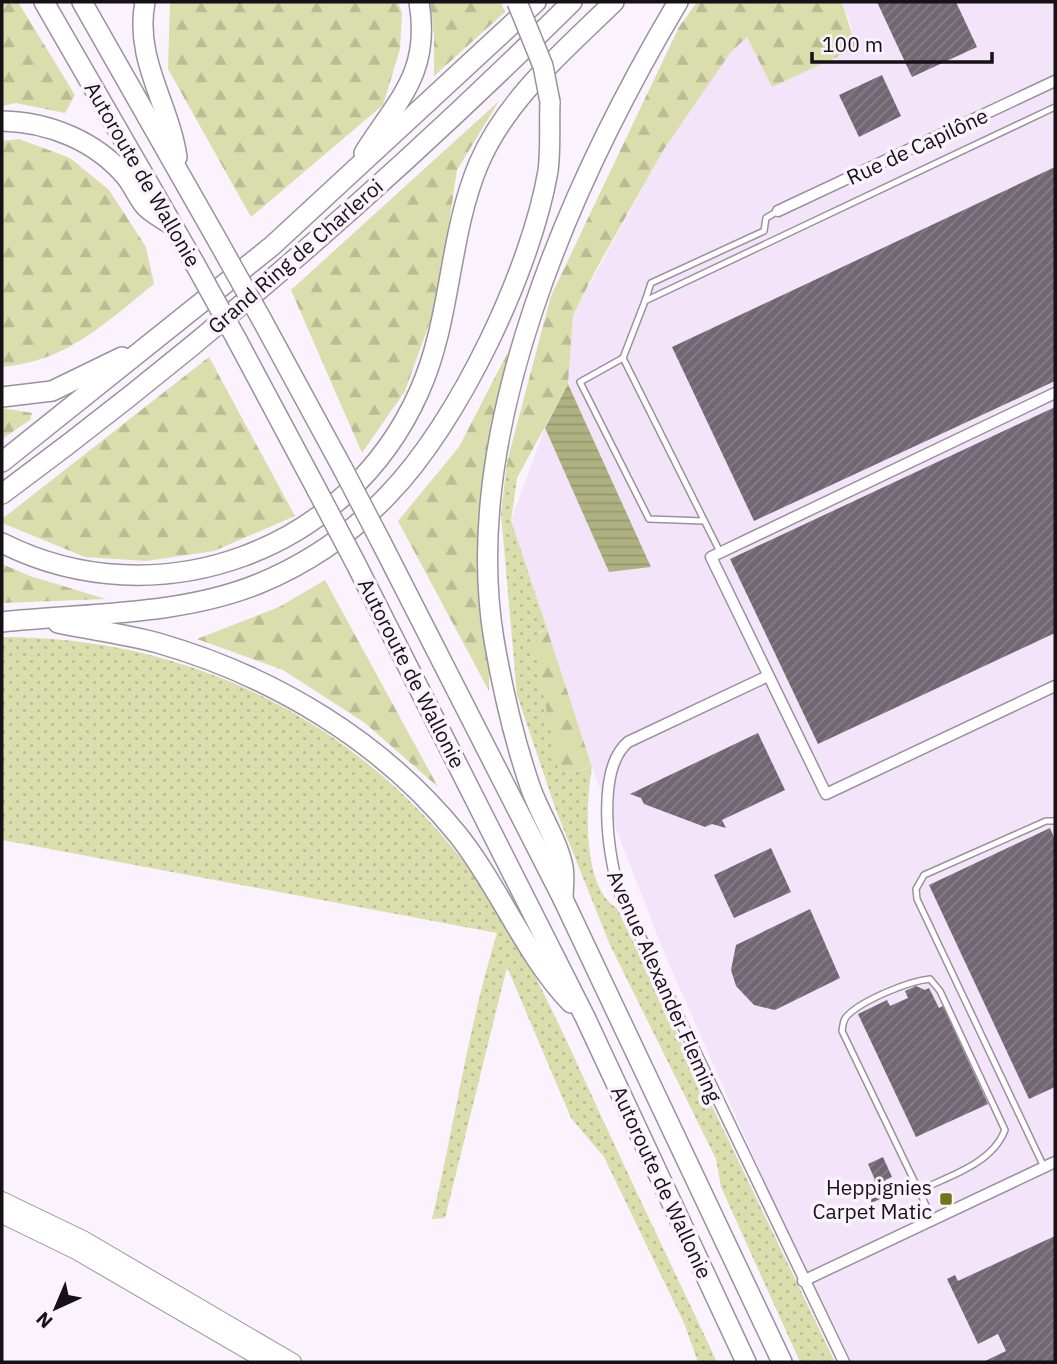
<svg xmlns="http://www.w3.org/2000/svg" width="1057" height="1364" font-family="'IBM Plex Sans',sans-serif">
	<defs>
		<pattern id="green-dots" width="8" height="8" patternUnits="userSpaceOnUse" patternTransform="scale(1.75)"><rect width="8" height="8" fill="#dadeac"/><path d="M2 2h.1M6 6h.1" fill="none" stroke="#babd93" stroke-width="1.8" stroke-linecap="round"/></pattern>
		<pattern id="forest-firs" width="22" height="20" patternUnits="userSpaceOnUse" patternTransform="scale(1.75)"><rect width="22" height="20" fill="#dadeac"/><path d="M5 1l3.5 6h-7zM16 11l3.5 6h-7z" fill="#babd93"/></pattern>
		<pattern id="water-rules" width="6" height="5" patternUnits="userSpaceOnUse" patternTransform="scale(1.75)"><rect width="6" height="5" fill="#aeb280"/><path d="M0 2.5h6" fill="none" stroke="#95986e"/></pattern>
		<pattern id="building-hatch" width="6" height="6" patternUnits="userSpaceOnUse" patternTransform="scale(1.75)"><rect width="6" height="6" fill="#706773"/><path d="M-1 1l2-2M0 6l6-6M5 7l2-2" fill="none" stroke="#867f88"/></pattern>
	</defs>
	<rect width="100%" height="100%" fill="#faf2fd"/>
	<path fill="#f3e4f9" d="M842 2H1055V1362H852L783 1224 663 950 592 767 511 520 545 428 609 571 651 567 568 384 573 315 664 149 731 52 747 36 772 87 852 28Z"/>
	<g fill="url(#green-dots)">
		<path d="M507 462 517 478 511 520 547 629 539 632 566 773 592 767C586 801 581 888 617 908L835 1362H800L721 1187 716 1159 610 945 556 810 517 695 501 514Z"/>
		<path d="M2 637C219 637 404 747 513 935 546 994 574 1057 602 1118 640 1200 679 1281 717 1362H698L684 1323 604 1157 571 1118 507 967 445 1218 432 1219C455 1124 468 1027 497 933L2 840Z"/>
	</g>
	<g fill="url(#forest-firs)">
		<path d="M2 2H18L75 95 65 113 16 103 2 106Z"/>
		<path d="M170 2H398L402 13 400 49 383 105 251 217 168 69Z"/>
		<path d="M430 2H501L505 12 434 76V34Z"/>
		<path d="M697 2H842L856 48 772 87 747 37 731 52 664 149 598 266 573 315 568 384 517 478 507 462 551 296 679 27Z"/>
		<path d="M499 101 457 170 437 302 405 391 362 453 291 290Z"/>
		<path d="M19 139 70 158 109 190 146 247 154 284C105 323 68 361 2 367V141Z"/>
		<path d="M508 352 490 446 489 691 398 521 459 447Z"/>
		<path d="M209 357 295 516 214 551 146 561 85 557 2 523V519Z"/>
		<path d="M2 408 32 413 30 420 2 439Z"/>
		<path d="M2 564 30 576 106 599 2 603Z"/>
		<path d="M325 580 438 787 365 723 283 670 197 639 279 607Z"/>
		<path d="M547 629 592 767 565 773 558 769 532 637Z"/>
	</g>
	<path fill="url(#water-rules)" d="M568 384 651 567 609 572 545 428Z"/>
	<g fill="url(#building-hatch)">
		<path d="M877 2H956L977 47 912 77Z"/>
		<path d="M882 75 901 116 859 137 839 95Z"/>
		<path d="M1055 167V381L754 521 672 347Z"/>
		<path d="M1055 407V633L818 744 730 559Z"/>
		<path d="M758 733 785 790 722 820 726 828 712 824 705 827 644 804 641 798 630 794Z"/>
		<path d="M1050 828 1055 840V1087L1029 1099 929 885Z"/>
		<path d="M771 848 791 892 734 918 714 875Z"/>
		<path d="M810 909 840 978 775 1010 754 1005 736 986 731 970 736 945Z"/>
		<path d="M916 986 925 990 929 988 939 1008 943 1006 988 1104 916 1137 858 1014 887 1000 890 1006 908 998 905 991Z"/>
		<path d="M883 1157 892 1177 885 1180 890 1184 889 1188H883L887 1196 871 1203 863 1186 875 1180 868 1164Z"/>
		<path d="M1055 1236V1362H983L1006 1351 998 1334 978 1344 947 1279 955 1275 958 1281Z"/>
	</g>
	<g fill="none" stroke-linecap="round" stroke-linejoin="round">
		<g stroke="#9b919e" stroke-width="8">
			<g id="service">
				<path d="M645 301 651 283 764 231 766 218 778 211"/>
				<path d="M623 358 580 382 649 519 704 521"/>
				<path d="M720 552 623 358 645 301 1055 107"/>
				<path d="M1044 1167 917 899 916 889 924 875 1046 821H1055"/>
				<path d="M918 1191C949 1176 992 1164 1005 1130L940 991 930 979C909 981 863 1000 848 1015 843 1019 843 1025 842 1031L933 1220"/>
			</g>
		</g>
		<g stroke="#9b919e" stroke-width="13">
			<g id="minor">
				<path d="M778 211 1055 81"/>
				<path d="M1055 393 711 557 826 794 1055 686"/>
				<path d="M768 676 628 742C595 770 608 860 621 897L844 1362"/>
				<path d="M803 1281 1055 1162"/>
			</g>
		</g>
		<g stroke="#9b919e" stroke-width="18">
			<g id="primary">
				<path d="M2 1200 83 1239 293 1362"/>
				<path d="M2 1215 76 1251 267 1362"/>
			</g>
		</g>
		<g stroke="#9b919e" stroke-width="22">
			<g id="motorway">
				<path d="M44 2 195 264"/>
				<path d="M82 2 219 243"/>
				<path d="M145 2C134 59 169 103 177 157"/>
				<path d="M2 121C49 122 96 141 126 177 133 186 137 196 144 205 150 213 162 218 170 224"/>
				<path d="M364 153C398 99 431 73 419 2"/>
				<path d="M262 320 343 469"/>
				<path d="M237 340 317 490"/>
				<path d="M2 397 52 391 122 357"/>
				<path d="M2 462 272 246 536 2"/>
				<path d="M2 494C204 345 394 178 572 2"/>
				<path d="M381 542 563 899 782 1362"/>
				<path d="M2 543C157 621 348 552 419 392 452 319 448 236 479 163 507 98 565 50 614 2"/>
				<path d="M355 562 585 1017 746 1362"/>
				<path d="M2 622C85 613 179 616 258 584 307 564 351 534 388 495 459 422 531 270 548 171 551 149 549 124 550 102"/>
				<path d="M58 623C91 630 125 634 158 643 273 676 382 741 458 835 500 888 525 955 571 1003"/>
				<path d="M563 899C563 889 565 877 563 867 558 841 540 814 531 789 514 740 503 692 494 640 459 430 573 179 678 2"/>
			</g>
		</g>
		<use href="#service" stroke="#fff" stroke-width="5"/>
		<use href="#minor" stroke="#fff" stroke-width="10"/>
		<use href="#primary" stroke="#fff" stroke-width="16"/>
		<use href="#motorway" stroke="#fff" stroke-width="19"/>
		<g stroke="#9b919e" stroke-width="22" stroke-linecap="butt">
			<g id="motorway-bridge">
				<path d="M517 2 543 66 550 102"/>
				<path d="M219 243 262 320"/>
				<path d="M195 264 237 340"/>
				<path d="M343 469 381 542"/>
				<path d="M317 490 355 562"/>
			</g>
		</g>
		<use href="#motorway-bridge" stroke="#fff" stroke-width="19"/>
	</g>
	<rect fill="#73751d" stroke="#faf2fd" stroke-width="2.5" x="939" y="1192" width="14" height="14" rx="3.5"/>
	<g text-anchor="middle" dominant-baseline="central" stroke-width="7" stroke-linejoin="round" paint-order="stroke">
		<g font-size="21" fill="#151116" stroke="#faf2fd">
			<text transform="translate(917 146) rotate(-25)">Rue de Capilône</text>
			<text transform="translate(143 174) rotate(60)">Autoroute de Wallonie</text>
			<text transform="translate(295 256) rotate(-41)">Grand Ring de Charleroi</text>
			<text transform="translate(412 673) rotate(63)">Autoroute de Wallonie</text>
			<text transform="translate(665 986) rotate(66)">Avenue Alexander Fleming</text>
			<text transform="translate(662 1182) rotate(65)">Autoroute de Wallonie</text>
		</g>
		<g font-size="21" fill="#151116" stroke="#faf2fd" text-anchor="end">
			<text x="932" y="1187">Heppignies<tspan x="932" dy="24">Carpet Matic</tspan></text>
		</g>
	</g>
	<rect width="1057" height="1364" fill="none" stroke="#151116" stroke-width="7"/>
	<g transform="translate(56 1308) rotate(224)" stroke="#faf2fd" stroke-width="5" paint-order="stroke">
	<path d="M0-5L12 26L0 18L-12 26Z" fill="#151116"/>
	<text y="-10" font-size="19" font-weight="bold" text-anchor="middle" fill="#151116">N</text>
	</g>
	<path d="M812 52v10h180v-10" fill="none" stroke="#151116" stroke-width="3.5"/>
	<text x="822" y="52" font-size="21" fill="#151116" stroke="#faf2fd" stroke-width="5" paint-order="stroke">100 m</text>
</svg>
